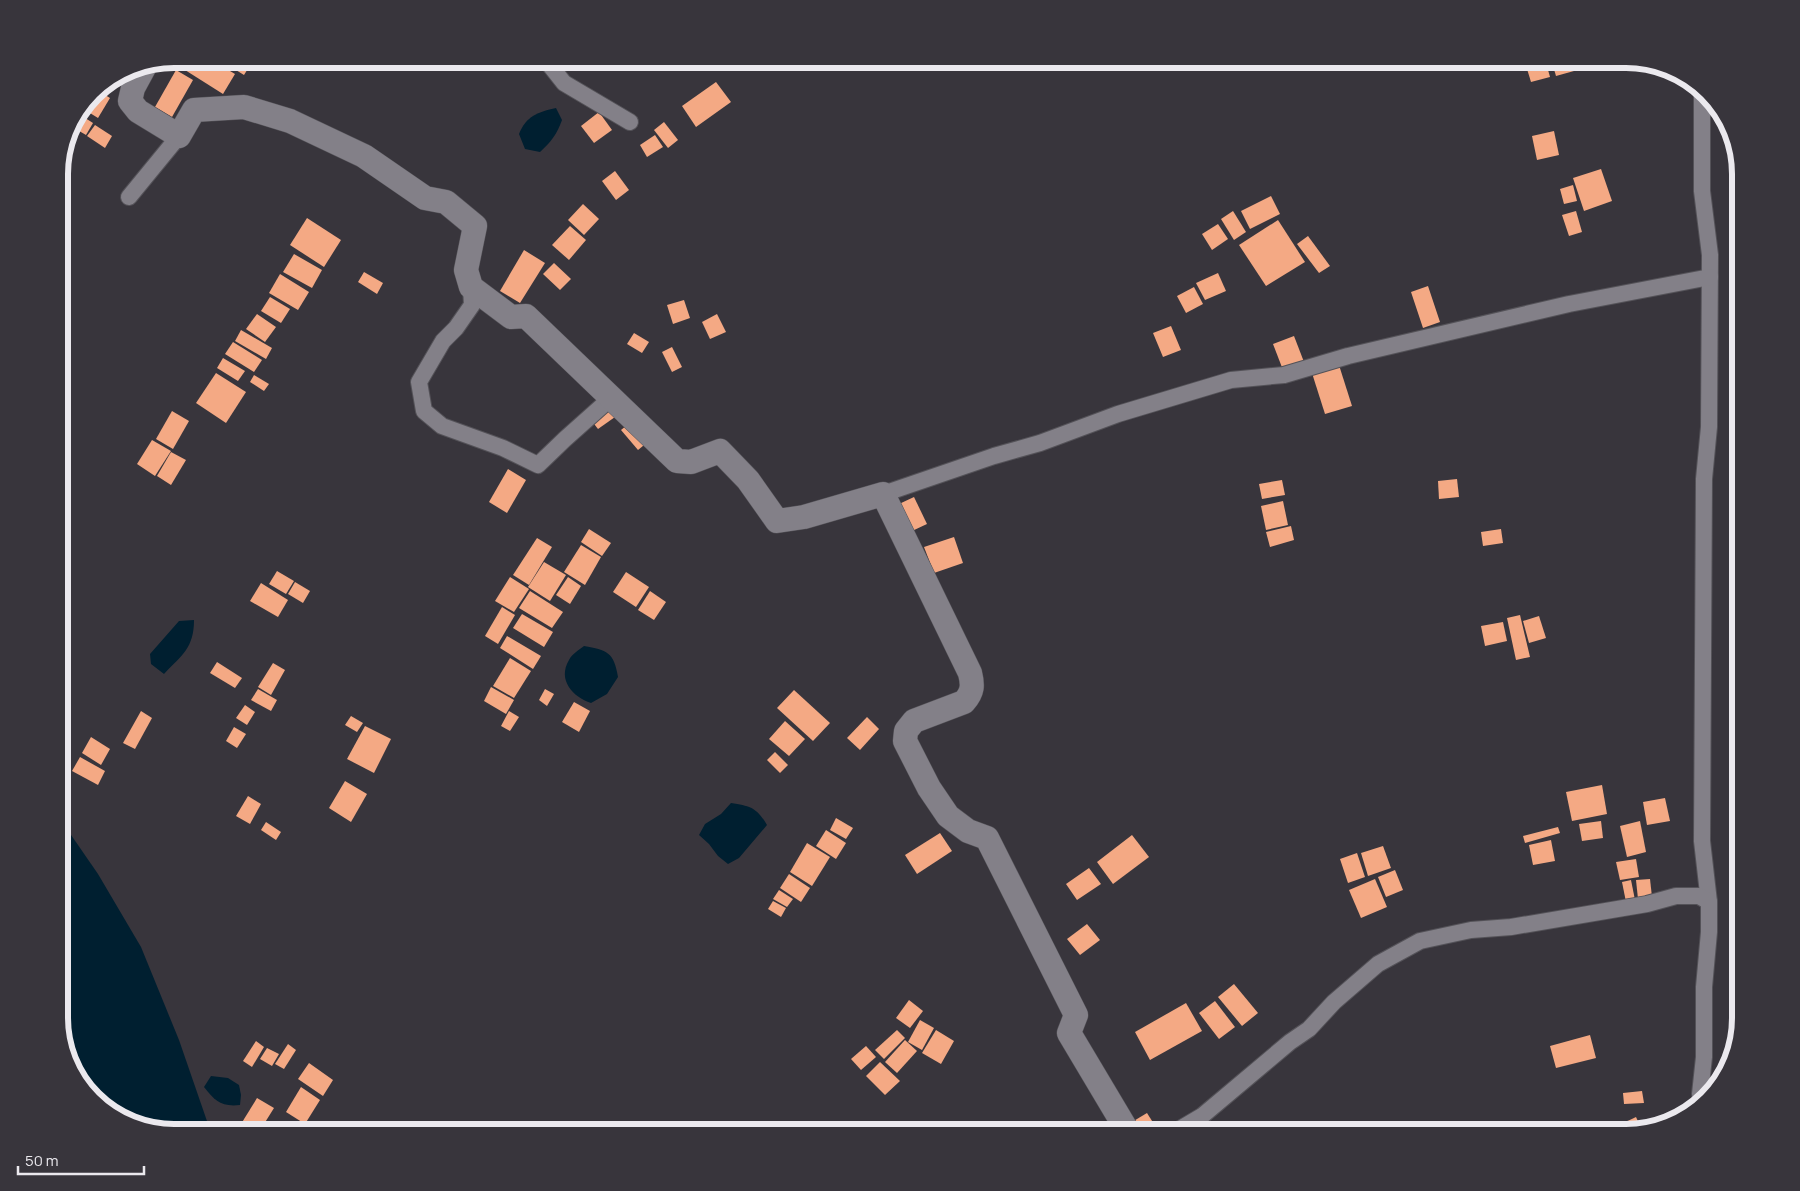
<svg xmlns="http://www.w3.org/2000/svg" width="1800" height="1191" font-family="Manrope,sans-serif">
	<rect width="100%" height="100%" fill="#38353c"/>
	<g fill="#001f30">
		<path d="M556 108 562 120C557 134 551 142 540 152L525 149 519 134C526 116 538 112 556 108Z"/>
		<path d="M194 620C194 648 182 655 164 674L151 664 150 654 179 621Z"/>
		<path d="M584 646C607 650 614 652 618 677L607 694 591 703C573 697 557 680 569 660 572 654 579 650 584 646Z"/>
		<path d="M731 803C751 806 757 808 767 825L739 858 728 864 718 856 709 844 699 835 705 824 721 814Z"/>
		<path d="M59 822 69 832 98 874 141 947 179 1040 208 1124 209 1132H173L110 1113 74 1075 59 1025Z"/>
		<path d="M211 1076 228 1078 239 1085 241 1095 240 1105C221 1107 215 1101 204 1087Z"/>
	</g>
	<g fill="#f4a984">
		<path d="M192 59H210L235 74 223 94 185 70Z"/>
		<path d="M218 59H254L244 75Z"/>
		<path d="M1524 59H1545L1550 77 1531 82Z"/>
		<path d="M1551 59H1571L1574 71 1556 76Z"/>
		<path d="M1589 59H1625L1626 62 1592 71Z"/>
		<path d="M176 70 193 80 172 117 155 107Z"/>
		<path d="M124 71 111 92 102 86 113 79Z"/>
		<path d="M716 82 731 102 696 127 682 106Z"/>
		<path d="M97 90 110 98 98 118 85 110Z"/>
		<path d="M599 112 612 130 594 143 581 126Z"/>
		<path d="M82 116 93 123 86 135 74 128Z"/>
		<path d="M664 122 678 140 668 148 654 130Z"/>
		<path d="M95 125 112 136 105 148 87 136Z"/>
		<path d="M1554 131 1559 155 1537 160 1532 136Z"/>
		<path d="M655 135 663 147 647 157 640 145Z"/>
		<path d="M1601 169 1612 201 1584 211 1573 178Z"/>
		<path d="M615 171 629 190 616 200 602 181Z"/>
		<path d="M1573 185 1577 201 1564 204 1560 189Z"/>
		<path d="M1271 196 1280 214 1250 229 1241 211Z"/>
		<path d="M583 204 599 219 584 235 568 220Z"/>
		<path d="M1233 211 1246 232 1234 240 1221 219Z"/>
		<path d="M1576 211 1582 232 1569 236 1562 215Z"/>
		<path d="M307 218 341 240 324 267 290 245Z"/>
		<path d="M1278 220 1305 262 1266 286 1239 245Z"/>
		<path d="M1218 224 1228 239 1212 250 1202 234Z"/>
		<path d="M570 226 586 240 569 260 552 245Z"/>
		<path d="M1308 236 1330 266 1319 273 1297 244Z"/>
		<path d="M524 250 545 263 520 303 500 291Z"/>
		<path d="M294 254 322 270 312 288 283 272Z"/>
		<path d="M554 263 571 279 560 290 543 274Z"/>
		<path d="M364 272 383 283 377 294 358 282Z"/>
		<path d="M1218 273 1226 291 1205 300 1196 283Z"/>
		<path d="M280 274 309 292 298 310 269 293Z"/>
		<path d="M1428 286 1440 322 1423 328 1411 292Z"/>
		<path d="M1194 287 1203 304 1186 313 1177 296Z"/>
		<path d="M270 297 290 309 281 323 261 311Z"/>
		<path d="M684 300 690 318 673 324 667 305Z"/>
		<path d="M257 314 276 327 265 342 246 329Z"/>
		<path d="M717 314 726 332 710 339 702 322Z"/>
		<path d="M1171 326 1181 350 1163 357 1153 333Z"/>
		<path d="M241 330 272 348 266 359 235 341Z"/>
		<path d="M634 333 649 342 642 353 627 344Z"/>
		<path d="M1294 336 1304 362 1283 370 1273 344Z"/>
		<path d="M233 342 262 360 254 372 225 354Z"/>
		<path d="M672 347 682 367 672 372 662 352Z"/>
		<path d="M223 358 245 371 238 381 217 368Z"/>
		<path d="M1338 362 1352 406 1325 414 1311 370Z"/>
		<path d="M216 373 246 392 226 423 196 403Z"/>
		<path d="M254 375 269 384 264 391 250 382Z"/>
		<path d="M608 408 615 417 598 429 591 420Z"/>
		<path d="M172 411 189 421 173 449 156 439Z"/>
		<path d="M632 421 649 441 638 450 621 430Z"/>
		<path d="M152 440 171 451 155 476 137 464Z"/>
		<path d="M171 452 186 460 171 485 157 476Z"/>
		<path d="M508 469 526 480 507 513 489 502Z"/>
		<path d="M1457 479 1459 497 1439 499 1438 481Z"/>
		<path d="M1282 480 1285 495 1262 499 1259 484Z"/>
		<path d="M914 497 927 524 912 531 899 504Z"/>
		<path d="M1283 501 1288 525 1266 530 1261 506Z"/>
		<path d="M1291 526 1294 540 1270 547 1266 532Z"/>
		<path d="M589 529 611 543 602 556 581 542Z"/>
		<path d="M1501 529 1503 543 1483 546 1481 532Z"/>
		<path d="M954 537 963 563 934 573 924 547Z"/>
		<path d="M537 538 552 547 529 585 513 575Z"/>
		<path d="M581 545 601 557 585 585 564 572Z"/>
		<path d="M544 562 566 575 550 601 528 587Z"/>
		<path d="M277 571 294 581 286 594 269 584Z"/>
		<path d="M626 572 649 587 636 607 613 592Z"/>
		<path d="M510 577 529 589 514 612 495 601Z"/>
		<path d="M568 577 581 586 570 604 556 595Z"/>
		<path d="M295 582 310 591 303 603 288 594Z"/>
		<path d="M261 583 288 600 278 617 250 601Z"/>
		<path d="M530 591 563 612 552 628 519 608Z"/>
		<path d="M650 591 666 602 654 620 638 610Z"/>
		<path d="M502 607 515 615 498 644 485 636Z"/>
		<path d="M522 614 553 632 544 647 513 628Z"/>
		<path d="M1520 615 1530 657 1516 660 1507 618Z"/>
		<path d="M1539 616 1546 638 1529 643 1523 621Z"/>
		<path d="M1503 622 1507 641 1485 646 1481 626Z"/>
		<path d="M507 636 541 656 533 669 500 648Z"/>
		<path d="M510 658 531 671 514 698 493 686Z"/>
		<path d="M217 662 242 678 235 688 210 673Z"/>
		<path d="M273 663 285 670 271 695 258 687Z"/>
		<path d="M491 687 514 700 506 714 484 701Z"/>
		<path d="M258 689 277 700 271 711 251 700Z"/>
		<path d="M545 689 554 694 547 706 539 700Z"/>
		<path d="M794 690 830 723 813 741 777 708Z"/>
		<path d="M574 702 590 711 579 732 562 722Z"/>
		<path d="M245 705 255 712 247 725 236 718Z"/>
		<path d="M141 711 152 718 135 749 123 743Z"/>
		<path d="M509 711 519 717 510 731 501 726Z"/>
		<path d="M351 716 363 723 357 732 345 725Z"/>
		<path d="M867 717 879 729 860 750 847 738Z"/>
		<path d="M785 721 805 739 789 756 769 739Z"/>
		<path d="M365 726 391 739 374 773 347 759Z"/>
		<path d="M234 727 246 734 237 748 226 741Z"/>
		<path d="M91 737 110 749 101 765 82 753Z"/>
		<path d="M775 752 788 765 780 773 767 760Z"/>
		<path d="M80 757 105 771 98 785 72 771Z"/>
		<path d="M345 781 367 794 351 822 329 808Z"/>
		<path d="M1602 785 1607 814 1572 821 1566 792Z"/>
		<path d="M248 796 261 804 250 824 236 816Z"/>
		<path d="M1665 798 1670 821 1647 825 1643 802Z"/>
		<path d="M836 818 853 828 846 839 830 830Z"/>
		<path d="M1601 821 1603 838 1582 841 1579 824Z"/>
		<path d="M1640 821 1646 852 1627 857 1620 826Z"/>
		<path d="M266 822 281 832 276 840 261 830Z"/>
		<path d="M1558 827 1560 833 1525 843 1523 836Z"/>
		<path d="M826 830 846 843 836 859 816 846Z"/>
		<path d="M940 833 952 851 917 874 905 855Z"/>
		<path d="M1132 835 1149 857 1113 884 1097 862Z"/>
		<path d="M1551 840 1555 861 1533 865 1529 845Z"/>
		<path d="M807 843 830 857 812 886 790 872Z"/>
		<path d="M1383 846 1391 868 1368 876 1361 853Z"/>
		<path d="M1357 853 1365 877 1348 883 1340 859Z"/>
		<path d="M1636 859 1639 877 1620 880 1616 862Z"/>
		<path d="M1089 868 1101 884 1077 900 1066 884Z"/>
		<path d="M1395 870 1403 890 1386 897 1378 877Z"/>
		<path d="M789 874 810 888 801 902 780 888Z"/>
		<path d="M1375 879 1387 907 1361 918 1349 890Z"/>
		<path d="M1650 879 1652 897 1638 899 1636 880Z"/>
		<path d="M1631 880 1635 900 1626 902 1622 882Z"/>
		<path d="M779 890 793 899 787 907 773 899Z"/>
		<path d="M1741 890V908L1733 904Z"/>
		<path d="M773 901 786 908 781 917 768 909Z"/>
		<path d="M1087 924 1100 940 1080 955 1067 939Z"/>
		<path d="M1234 984 1258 1013 1242 1026 1218 997Z"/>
		<path d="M909 1000 923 1011 910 1028 896 1018Z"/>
		<path d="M1215 1001 1235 1027 1219 1039 1199 1013Z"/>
		<path d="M1186 1003 1202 1031 1150 1060 1135 1032Z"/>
		<path d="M920 1020 934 1028 922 1050 908 1042Z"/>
		<path d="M897 1030 905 1038 884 1059 875 1050Z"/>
		<path d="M936 1030 954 1041 941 1064 922 1053Z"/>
		<path d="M1590 1035 1596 1058 1556 1068 1550 1046Z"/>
		<path d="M905 1040 917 1051 897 1073 885 1062Z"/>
		<path d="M256 1041 264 1047 252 1067 243 1061Z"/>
		<path d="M288 1044 296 1050 284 1069 275 1064Z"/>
		<path d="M866 1046 876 1057 861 1070 851 1059Z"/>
		<path d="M267 1048 279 1054 272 1066 260 1059Z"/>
		<path d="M880 1062 900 1081 885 1095 866 1076Z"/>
		<path d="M309 1063 333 1080 323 1096 298 1079Z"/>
		<path d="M301 1087 320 1100 305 1124 286 1112Z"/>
		<path d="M1642 1091 1644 1103 1624 1104 1623 1093Z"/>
		<path d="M257 1098 274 1108 259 1132H255L241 1124Z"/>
		<path d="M1147 1113 1159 1132H1137L1132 1122Z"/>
		<path d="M1636 1117 1641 1128 1627 1132H1615L1613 1128Z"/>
		<path d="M278 1124 293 1132H273Z"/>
	</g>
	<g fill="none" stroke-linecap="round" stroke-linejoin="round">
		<g stroke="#545258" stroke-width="18">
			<g id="minor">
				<path d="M545 59 564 83 630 122"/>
				<path d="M1702 91V191L1710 255 1709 427 1704 479 1702 841 1709 902"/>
				<path d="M129 197 179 136"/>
				<path d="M471 287 472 305 456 328 443 341 419 382 424 411 442 426 503 448 538 465 565 439 611 398"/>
				<path d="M883 494 994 456 1040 443 1118 414 1231 380 1284 375 1348 356 1569 304 1710 277"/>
				<path d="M1175 1132 1202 1116 1290 1042 1309 1029 1334 1002 1378 964 1420 941 1471 930 1511 927 1647 904 1676 896H1699L1709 902V932L1704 987V1057L1700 1094"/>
			</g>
		</g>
		<g stroke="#545258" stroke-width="25">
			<path id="secondary" d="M146 64 133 88 130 101 138 111 179 136 194 110 244 107 290 121 364 156 425 198 446 202 475 226 466 270 471 287 511 317 526 316 677 461 691 462 720 451 748 480 777 521 804 517 883 494 970 673C973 685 973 692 964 702L914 721 906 731 905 741 929 788 948 816 968 831 987 838 1076 1015 1069 1033 1128 1132"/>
		</g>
		<use href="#minor" stroke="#838088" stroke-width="16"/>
		<use href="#secondary" stroke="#838088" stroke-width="24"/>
	</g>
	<path d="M0 0H1800V1191H0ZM174 68H1626A106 106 0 0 1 1732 174V1018A106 106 0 0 1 1626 1124H174A106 106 0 0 1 68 1018V174A106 106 0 0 1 174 68Z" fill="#38353c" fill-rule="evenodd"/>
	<path fill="none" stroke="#ebe9ee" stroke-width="6" d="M174 68H1626A106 106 0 0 1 1732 174V1018A106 106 0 0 1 1626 1124H174A106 106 0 0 1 68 1018V174A106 106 0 0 1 174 68Z"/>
	<path d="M18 1166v8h126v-8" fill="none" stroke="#ebe9ee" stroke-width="2.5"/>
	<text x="25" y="1166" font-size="15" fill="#ebe9ee" stroke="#38353c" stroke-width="4" paint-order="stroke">50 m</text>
</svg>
